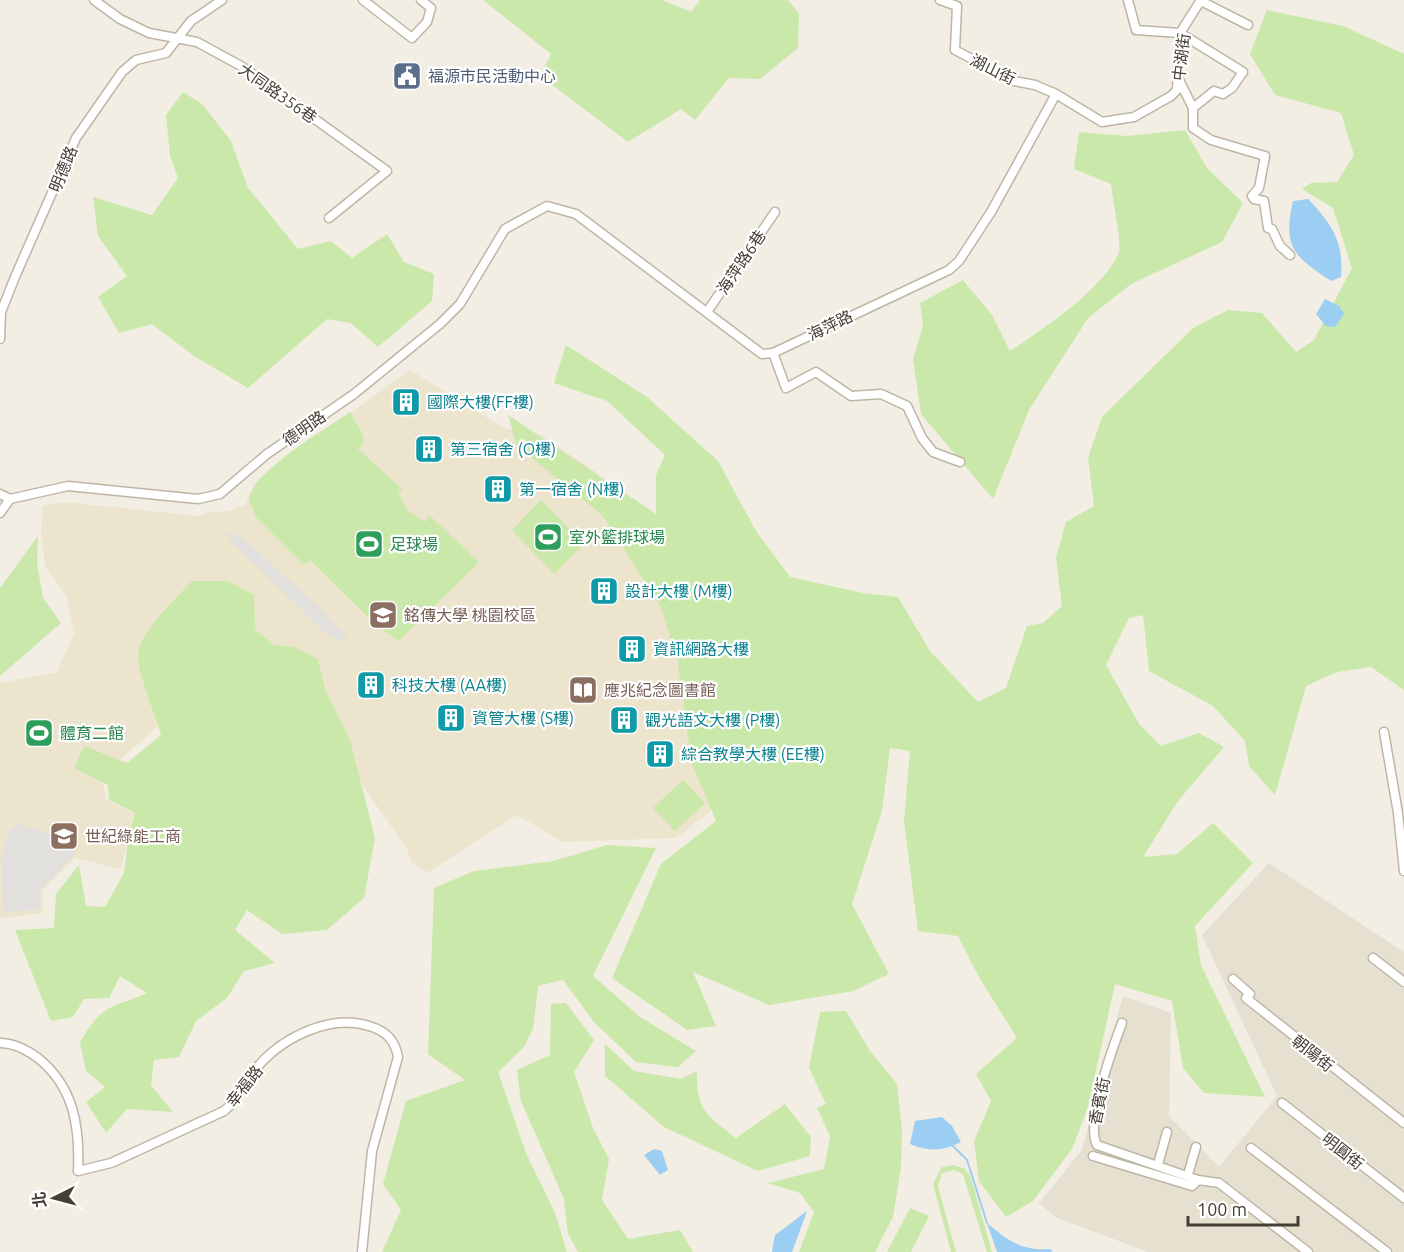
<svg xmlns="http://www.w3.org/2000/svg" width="1404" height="1252" font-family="Ubuntu,'Noto Sans TC',sans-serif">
	<rect width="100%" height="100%" fill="#f2eee3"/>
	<path fill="#e6e0d1" d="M1269 863 1404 952V1252H1148L1055 1217 1039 1203 1082 1150 1123 996 1171 1013 1169 1116 1219 1167 1277 1096 1202 935Z"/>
	<path fill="#ece4cc" d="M410 370 504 428 539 434 597 473 693 597 722 802 676 838 563 842 517 815 427 873 412 863 407 849 363 786 320 740 192 695 121 759 94 773 102 774 106 800 134 814 121 869 75 858 42 890 43 913 0 918V683L57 672 74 633 67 597 45 566 41 533 43 506 64 502 199 516 210 512 232 511 237 506H245L255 483 270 470Z"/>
	<g fill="#cae8aa">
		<path d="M483 0H662L691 12 700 0H788L799 14 798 48 760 79 729 78 695 120 681 109 628 142 540 76 551 54Z"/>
		<path d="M1267 10 1343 26 1404 54V690L1371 667 1337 672 1306 686 1275 795 1249 766 1245 741 1213 706 1149 671 1143 615 1129 618 1106 665 1139 724 1161 746 1199 733 1224 747 1178 801 1143 857 1177 854 1213 823 1253 863 1195 926 1201 965 1265 1097 1204 1093 1183 1068 1172 1001 1115 984 1088 1107 1072 1149 1033 1201 1006 1217 979 1181 974 1141 991 1101 976 1074 1017 1038 980 979 958 936 918 931 904 821 910 751 890 748 882 811 852 904 889 974 853 991 769 1005 693 972 716 1026 687 1030 612 978 661 864 716 821 692 764 677 658 661 607 602 515 517 446 508 415 656 514V475L665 455 607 401 554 383 566 345 647 397 718 461 756 531 790 577 863 593 898 597 930 651 978 702 1006 688 1027 626 1043 623 1062 606 1056 558 1066 522 1094 506 1088 458 1102 417 1193 328 1228 310 1262 313 1296 352 1314 340 1352 268 1333 208 1302 189 1311 183 1337 182 1354 155 1341 113 1275 95 1250 54Z"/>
		<path d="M183 92 202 104 231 141 248 188 298 249 331 241 352 258 387 234 404 262 434 274 432 301 378 347 351 323 327 319 248 388 194 356 152 324 119 333 98 297 127 276 98 236 93 197 152 215 178 178 170 156 166 115Z"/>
		<path d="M1185 130 1207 168 1243 203 1222 242 1131 284 1088 318 1029 410 993 499 921 414 913 359 923 326 920 303 963 280 992 315 1010 351C1042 330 1105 288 1119 252 1122 244 1112 196 1111 184L1074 169 1079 132 1126 136Z"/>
		<path d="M350 412 361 431 364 442 358 449 403 490 398 492 407 510 425 522 429 515 479 562 399 641 376 625 310 560 304 565 256 517 249 499C254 470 325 430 350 412Z"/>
		<path d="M541 500 584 544 554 574 512 530Z"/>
		<path d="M38 536 37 563 43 598 61 623 0 676V588Z"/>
		<path d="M228 581 254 595 255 629 273 645 295 647 318 659 325 689 350 740 375 838 364 898 327 930 282 934 247 910 235 930 275 963 244 971 227 998 196 1021 179 1057 154 1060 151 1085 173 1112 127 1109 106 1133 86 1102 105 1087 86 1071 80 1042C103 1003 110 1009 147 993L120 976 109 998 84 999 73 1017 51 1021 15 930 54 928 56 894 79 865 86 906 105 907 124 873 128 839 135 813 109 800 108 785 74 768 84 746 127 763 161 735C156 716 136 670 138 653 142 629 176 599 192 581Z"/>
		<path d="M683 780 705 803 675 831 653 808Z"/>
		<path d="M607 845 656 848 593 976 640 1017 696 1051 678 1067 636 1062 594 1022 563 980 538 986 533 1029 524 1047 498 1072 526 1153 555 1213 567 1252H382L401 1210 383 1184 406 1101 465 1080 428 1054 434 888 474 871 553 861Z"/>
		<path d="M566 1003 594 1040 574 1072 593 1128 609 1159 602 1200 628 1239 680 1230 693 1252H578L568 1234 564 1199 521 1101 517 1070 550 1055 551 1004Z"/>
		<path d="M846 1011 870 1051 897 1084 902 1131 901 1167 893 1217 875 1252H799L814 1212 800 1193 768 1183 824 1169 830 1136 817 1108 826 1104 809 1068 820 1012Z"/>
		<path d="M605 1044 634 1071 681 1079 697 1071C696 1111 706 1114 736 1138L785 1104 811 1137 810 1156 758 1171 664 1127 605 1076Z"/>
		<path d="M954 1165 965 1169 971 1178 992 1252H987L963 1174 954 1170 942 1173 938 1186 956 1252H951L933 1184 942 1167Z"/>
		<path d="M910 1208 929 1216 911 1252H887Z"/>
	</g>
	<g fill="#e2e0dc">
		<path d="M226 532 242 537 320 608 349 640H338L327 635 230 541Z"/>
		<path d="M18 823 69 841 75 854 39 891V910L3 912 1 858 9 832Z"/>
	</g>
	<g fill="#9ccdf2">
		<path d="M1308 199C1332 224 1344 242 1341 277L1331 281C1295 257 1282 248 1293 201Z"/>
		<path d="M1325 299 1339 306 1344 314 1335 327 1326 326 1316 314Z"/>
		<path d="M942 1117 952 1126 961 1142C944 1151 928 1152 910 1144L915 1121Z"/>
		<path d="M654 1149 662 1151 668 1170 660 1175 644 1155Z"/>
		<path d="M807 1211 792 1252H772L775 1235Z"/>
		<path d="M987 1223C1008 1241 1022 1251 1051 1249L1052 1252H997Z"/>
	</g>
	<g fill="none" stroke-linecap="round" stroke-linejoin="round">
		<path stroke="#9ccdf2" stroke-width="2" d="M953 1146 967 1160 987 1223"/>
		<g stroke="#beb6a5" stroke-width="11">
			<g id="minor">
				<path d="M94 0 120 19 149 33 197 42 241 66 387 171 329 218"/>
				<path d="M363 0 412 38 427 22 431 8 421 0"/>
				<path d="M940 0 957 6 955 50 1014 81 1035 85 1056 94 1102 122 1134 117 1171 96 1177 90 1180 33 1201 0"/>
				<path d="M1128 0 1136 30 1180 33 1243 72 1232 88 1223 94 1214 91 1193 108"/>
				<path d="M1201 1 1248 25"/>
				<path d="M1178 78 1193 108V128L1211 140 1265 156 1259 188 1252 196 1254 199 1264 201 1268 228 1272 229 1280 246 1290 255"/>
				<path d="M707 312 775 212"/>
				<path d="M0 339 1 312 15 277 76 138 122 72 136 60 166 53 191 21 222 0"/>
				<path d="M773 353 786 388 816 372 851 396 881 394 907 406 922 438 933 452 960 462"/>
				<path d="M0 494 10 499"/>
				<path d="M0 513 10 499 68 486 198 499 220 494 267 454 354 394 440 324 460 304 505 229 547 206 576 214 762 354 773 353 949 270 959 261 991 212 1056 94"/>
				<path d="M1384 732 1398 813 1404 871"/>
				<path d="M1373 958 1404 982"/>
				<path d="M1233 979 1250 994 1246 998 1404 1123"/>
				<path d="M1122 1023C1113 1047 1085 1123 1097 1145L1198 1180"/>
				<path d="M0 1043C14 1043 27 1050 38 1058 74 1087 80 1127 78 1171L111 1163 224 1111C238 1100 243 1085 254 1071 279 1039 329 1013 369 1026 386 1031 395 1040 398 1057L372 1151 362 1252"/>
				<path d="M1282 1103 1404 1198"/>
				<path d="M1251 1148 1387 1252"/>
				<path d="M1093 1156 1192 1186 1198 1180 1219 1183 1308 1252"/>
				<path d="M1159 1161 1167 1132"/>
				<path d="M1189 1171 1196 1147"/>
			</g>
		</g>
		<use href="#minor" stroke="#fff" stroke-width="8"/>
	</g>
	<defs>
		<g id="civic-square" transform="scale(1.5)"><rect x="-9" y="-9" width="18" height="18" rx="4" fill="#5c6f8a" stroke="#fff"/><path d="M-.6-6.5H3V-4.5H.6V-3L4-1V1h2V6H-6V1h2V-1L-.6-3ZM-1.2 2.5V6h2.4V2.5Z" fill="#fff"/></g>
		<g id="building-square" transform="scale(1.5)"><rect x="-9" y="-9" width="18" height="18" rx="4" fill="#0f9aa8" stroke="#fff"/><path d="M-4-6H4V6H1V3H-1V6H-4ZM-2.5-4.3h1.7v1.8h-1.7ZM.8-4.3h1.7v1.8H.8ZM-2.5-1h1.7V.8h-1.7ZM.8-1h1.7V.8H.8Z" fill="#fff"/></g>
		<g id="stadium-square" transform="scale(1.5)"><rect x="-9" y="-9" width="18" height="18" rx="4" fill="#2e9e5b" stroke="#fff"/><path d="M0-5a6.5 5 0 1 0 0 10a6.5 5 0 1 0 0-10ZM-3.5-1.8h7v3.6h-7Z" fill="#fff"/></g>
		<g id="university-square" transform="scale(1.5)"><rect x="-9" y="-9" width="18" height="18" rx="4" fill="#8d6e63" stroke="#fff"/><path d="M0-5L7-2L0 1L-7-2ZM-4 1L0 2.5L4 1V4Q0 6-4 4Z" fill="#fff"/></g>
		<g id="library-square" transform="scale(1.5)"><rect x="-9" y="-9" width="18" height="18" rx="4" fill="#8d6e63" stroke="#fff"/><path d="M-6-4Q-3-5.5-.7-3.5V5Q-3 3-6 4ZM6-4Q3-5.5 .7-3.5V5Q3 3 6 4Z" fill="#fff"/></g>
		<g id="school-square" transform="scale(1.5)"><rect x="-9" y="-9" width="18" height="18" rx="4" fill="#8d6e63" stroke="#fff"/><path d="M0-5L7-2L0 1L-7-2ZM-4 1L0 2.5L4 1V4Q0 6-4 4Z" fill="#fff"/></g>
	</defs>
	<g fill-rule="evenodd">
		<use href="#civic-square" x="407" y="76"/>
		<use href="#building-square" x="406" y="402"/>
		<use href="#building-square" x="429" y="449"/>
		<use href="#building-square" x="498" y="489"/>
		<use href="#stadium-square" x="548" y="537"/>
		<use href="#stadium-square" x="369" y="544"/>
		<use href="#building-square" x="604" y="591"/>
		<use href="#university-square" x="383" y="615"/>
		<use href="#building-square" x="632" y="649"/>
		<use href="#building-square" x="371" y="685"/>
		<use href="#library-square" x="583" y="690"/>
		<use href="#building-square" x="451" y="718"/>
		<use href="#building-square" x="624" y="720"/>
		<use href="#stadium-square" x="39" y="733"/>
		<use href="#building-square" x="660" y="754"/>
		<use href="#school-square" x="64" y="836"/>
	</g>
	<g text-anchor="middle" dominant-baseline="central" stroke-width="4.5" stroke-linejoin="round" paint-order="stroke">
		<g font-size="16" fill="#443e33" stroke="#fff">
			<text transform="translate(1181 57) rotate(-83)">中湖街</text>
			<text transform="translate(993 69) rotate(26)">湖山街</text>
			<text transform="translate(278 93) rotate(35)">大同路356巷</text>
			<text transform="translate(63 169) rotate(-68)">明德路</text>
			<text transform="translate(741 262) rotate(-56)">海萍路6巷</text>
			<text transform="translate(830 325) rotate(-26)">海萍路</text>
			<text transform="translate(304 428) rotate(-35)">德明路</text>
			<text transform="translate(1313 1053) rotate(38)">朝陽街</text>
			<text transform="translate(244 1086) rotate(-52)">幸福路</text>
			<text transform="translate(1099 1101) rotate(-79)">香賓街</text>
			<text transform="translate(1343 1151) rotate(38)">明圓街</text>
		</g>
		<g font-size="16" fill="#4e5e75" stroke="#fff" text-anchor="start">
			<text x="428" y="76">福源市民活動中心</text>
		</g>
		<g font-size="16" fill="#0d838f" stroke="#fff" text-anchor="start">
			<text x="427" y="402">國際大樓(FF樓)</text>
			<text x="450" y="449">第三宿舍 (O樓)</text>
			<text x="519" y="489">第一宿舍 (N樓)</text>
			<text x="625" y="591">設計大樓 (M樓)</text>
			<text x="653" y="649">資訊網路大樓</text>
			<text x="392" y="685">科技大樓 (AA樓)</text>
			<text x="472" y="718">資管大樓 (S樓)</text>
			<text x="645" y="720">觀光語文大樓 (P樓)</text>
			<text x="681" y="754">綜合教學大樓 (EE樓)</text>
		</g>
		<g font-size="16" fill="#27864d" stroke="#fff" text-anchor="start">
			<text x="569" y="537">室外籃排球場</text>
			<text x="390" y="544">足球場</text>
			<text x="60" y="733">體育二館</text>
		</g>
		<g font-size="16" fill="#785e54" stroke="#fff" text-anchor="start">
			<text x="404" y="615">銘傳大學 桃園校區</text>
			<text x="604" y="690">應兆紀念圖書館</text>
			<text x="85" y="836">世紀綠能工商</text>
		</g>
	</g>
	<g transform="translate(54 1198) rotate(264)" stroke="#ffffff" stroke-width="4.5" paint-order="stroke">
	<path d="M0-4.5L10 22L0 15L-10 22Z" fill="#443e33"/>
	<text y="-9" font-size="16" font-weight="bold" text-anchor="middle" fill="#443e33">北</text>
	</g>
	<path d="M1188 1216v9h110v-9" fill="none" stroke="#443e33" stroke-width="3"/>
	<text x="1197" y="1216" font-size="18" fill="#443e33" stroke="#ffffff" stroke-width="4.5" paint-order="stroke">100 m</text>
</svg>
